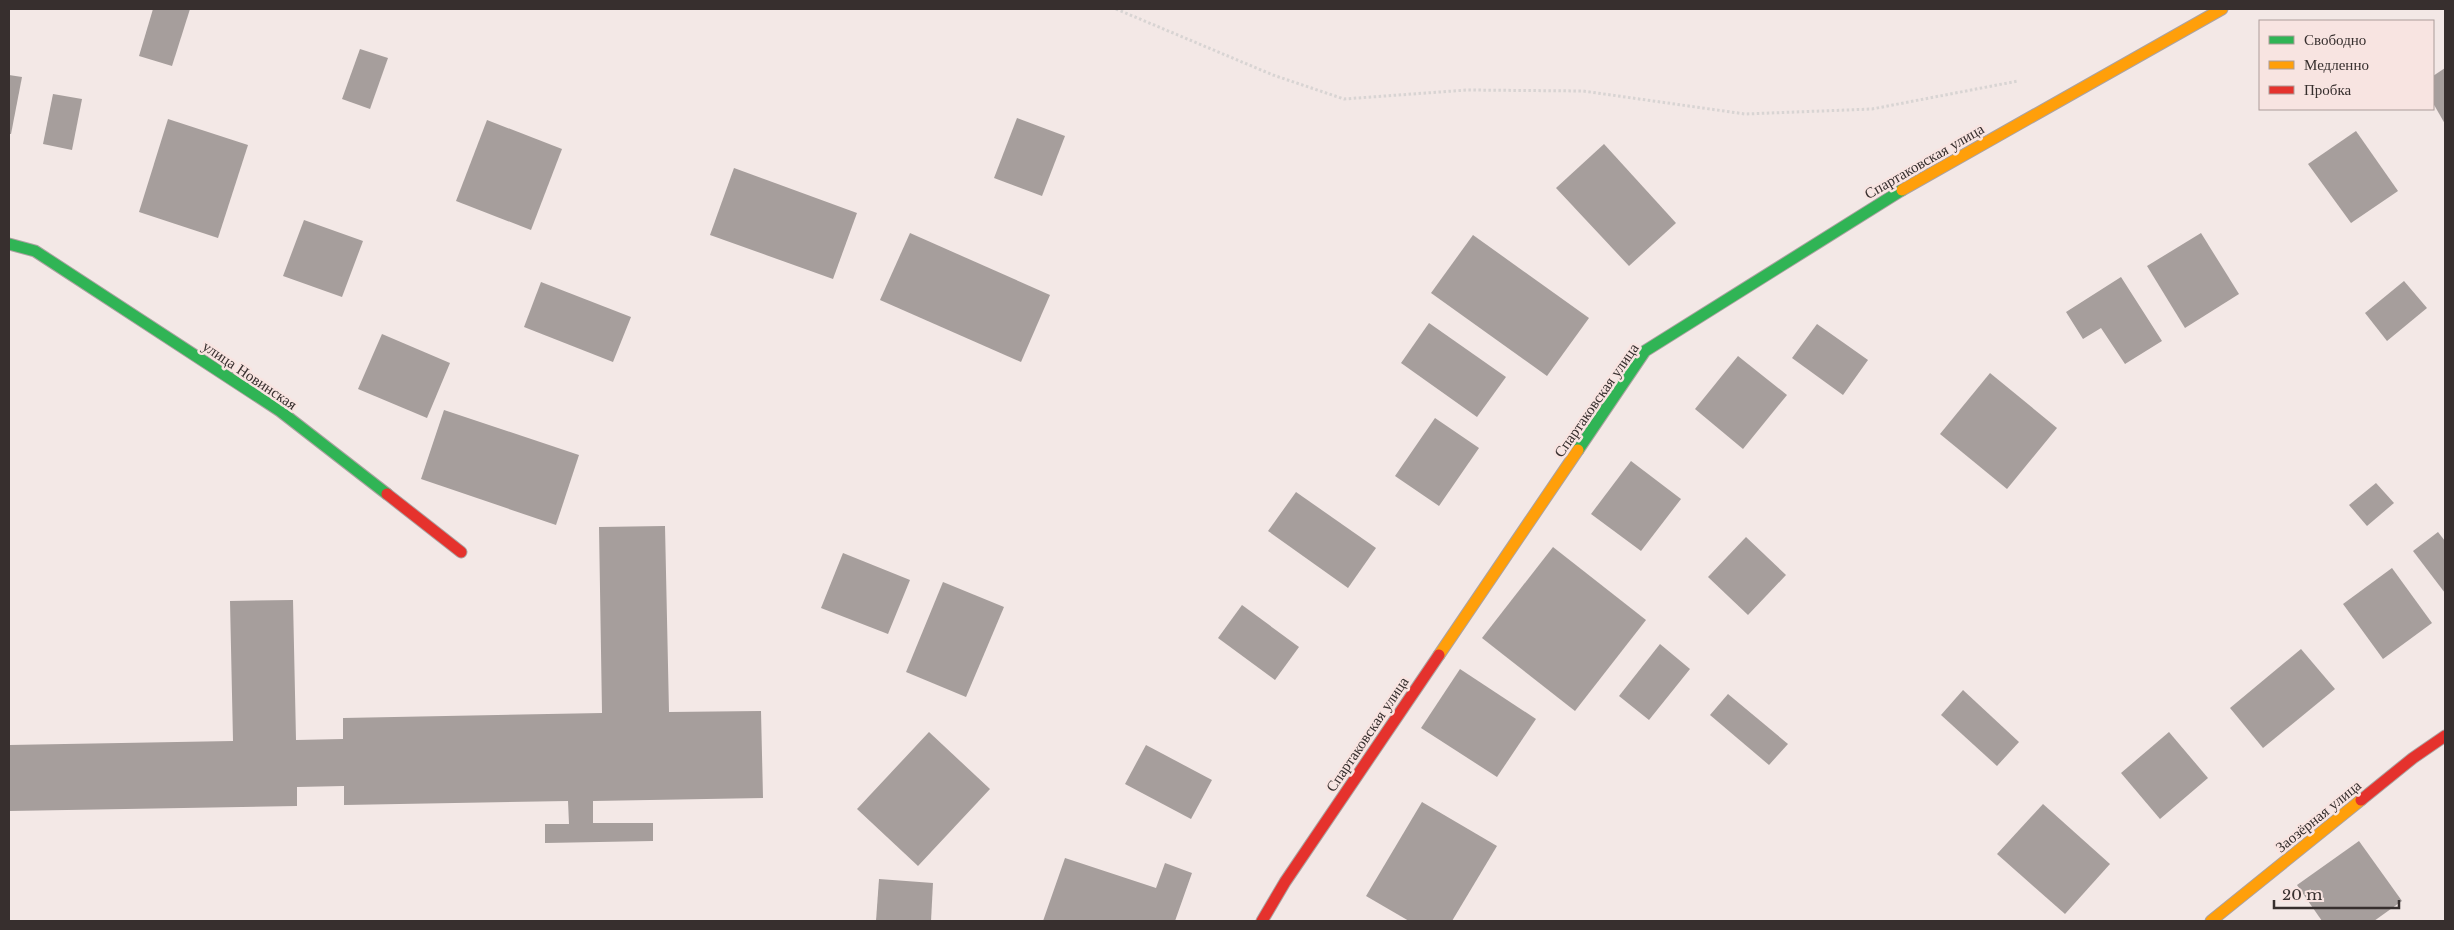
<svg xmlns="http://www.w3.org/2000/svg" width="2454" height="930" font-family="'Libre Baskerville',serif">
	<rect width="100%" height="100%" fill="#f3e8e6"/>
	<g fill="#a69e9c">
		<path d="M153 9H190L172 66 139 56Z"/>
		<path d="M360 49 388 58 370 109 342 99Z"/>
		<path d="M2445 68V124L2433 103V76Z"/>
		<path d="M9 75 22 77 11 134H9Z"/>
		<path d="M53 94 82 99 72 150 43 144Z"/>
		<path d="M1017 118 1065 136 1042 196 994 178Z"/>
		<path d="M168 119 248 145 218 238 139 212Z"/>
		<path d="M487 120 562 149 531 230 456 201Z"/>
		<path d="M2356 131 2398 191 2351 223 2308 164Z"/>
		<path d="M1604 144 1676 223 1629 266 1556 188Z"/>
		<path d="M734 168 857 213 833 279 710 235Z"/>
		<path d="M304 220 363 241 342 297 283 276Z"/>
		<path d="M910 233 1050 295 1021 362 880 300Z"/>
		<path d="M2201 233 2239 294 2185 328 2147 266Z"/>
		<path d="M1473 235 1589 318 1547 376 1431 293Z"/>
		<path d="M2121 277 2162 341 2125 364 2101 328 2083 339 2066 312Z"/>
		<path d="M2404 281 2427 308 2387 341 2365 313Z"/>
		<path d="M541 282 631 317 613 362 524 327Z"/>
		<path d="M1429 323 1506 377 1477 417 1401 363Z"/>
		<path d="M1817 324 1868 360 1843 395 1792 358Z"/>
		<path d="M382 334 450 363 427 418 358 389Z"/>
		<path d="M1738 356 1787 395 1743 449 1695 409Z"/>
		<path d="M1990 373 2057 428 2007 489 1940 434Z"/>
		<path d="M444 410 579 455 556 525 421 479Z"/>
		<path d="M1435 418 1479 448 1439 506 1395 476Z"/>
		<path d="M1631 461 1681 499 1641 551 1591 514Z"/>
		<path d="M2376 483 2394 503 2367 526 2349 505Z"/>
		<path d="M1296 492 1376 548 1348 588 1268 531Z"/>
		<path d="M665 526 669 712 761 711 763 798 593 801V823H653V841L545 843V824H569L568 801 344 805V786L297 787V806L9 811V745L233 741 230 601 293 600 296 740 343 739V718L602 713 599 527Z"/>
		<path d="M2438 532 2445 541V593L2413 551Z"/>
		<path d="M1746 537 1786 575 1748 615 1708 577Z"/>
		<path d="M1553 547 1646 620 1575 711 1482 638Z"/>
		<path d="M843 553 910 580 888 634 821 608Z"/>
		<path d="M2392 568 2432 623 2383 659 2343 604Z"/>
		<path d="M943 582 1004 607 966 697 906 672Z"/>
		<path d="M1242 605 1299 647 1275 680 1218 638Z"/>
		<path d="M1660 644 1690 669 1649 720 1619 696Z"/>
		<path d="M2301 649 2335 689 2263 748 2230 708Z"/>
		<path d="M1460 669 1536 719 1497 777 1421 728Z"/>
		<path d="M1963 690 2019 742 1997 766 1941 715Z"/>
		<path d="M1728 694 1788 744 1769 765 1710 715Z"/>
		<path d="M929 732 990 789 918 866 857 809Z"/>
		<path d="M2169 732 2208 778 2160 819 2121 773Z"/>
		<path d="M1146 745 1212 780 1191 819 1125 784Z"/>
		<path d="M1422 802 1497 846 1452 921H1409L1366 896Z"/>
		<path d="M2043 804 2110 864 2065 914 1997 854Z"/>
		<path d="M2359 841 2402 901 2374 921H2322L2297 885Z"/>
		<path d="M1065 858 1156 888 1165 863 1192 873 1175 921H1043Z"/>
		<path d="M879 879 933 883 931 921H876Z"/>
	</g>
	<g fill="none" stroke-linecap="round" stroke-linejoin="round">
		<g stroke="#aba2a1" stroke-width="13">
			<g id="fast">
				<path d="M9 244 35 251 280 411 387 494"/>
				<path d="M1578 450 1645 351 1902 190"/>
			</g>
		</g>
		<g stroke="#aba2a1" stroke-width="13">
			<g id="slow">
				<path d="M1902 190 2222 9"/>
				<path d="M1439 655 1578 450"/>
				<path d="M2211 921 2361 800"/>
			</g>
		</g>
		<g stroke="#aba2a1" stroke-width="13">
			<g id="jam">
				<path d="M387 494 461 552"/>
				<path d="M2361 800 2413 758 2445 736"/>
				<path d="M1262 921 1285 882 1439 655"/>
			</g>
		</g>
		<path stroke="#d8d4d3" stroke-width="3" stroke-dasharray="2.5 2.5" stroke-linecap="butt" d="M1116 9 1273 75 1344 99 1467 90 1583 91 1745 114 1872 109 2018 81"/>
		<use href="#fast" stroke="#30b455" stroke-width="11"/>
		<use href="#slow" stroke="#ff9f0a" stroke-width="11"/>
		<use href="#jam" stroke="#e5322d" stroke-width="11"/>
	</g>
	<g text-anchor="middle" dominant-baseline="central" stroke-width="5" stroke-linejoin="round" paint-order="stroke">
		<g font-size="15" fill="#372f2e" stroke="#f8e4e1">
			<text transform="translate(1924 161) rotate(-30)">Спартаковская улица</text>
			<text transform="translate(250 375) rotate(34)">улица Новинская</text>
			<text transform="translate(1596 400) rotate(-55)">Спартаковская улица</text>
			<text transform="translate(1367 734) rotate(-56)">Спартаковская улица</text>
			<text transform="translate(2318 816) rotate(-39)">Заозёрная улица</text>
		</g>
	</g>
	<rect width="2454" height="930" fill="none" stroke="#372f2e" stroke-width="20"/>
	<rect x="2259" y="20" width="175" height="90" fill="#f8e4e1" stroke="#ab9c99"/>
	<rect x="2269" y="36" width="25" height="8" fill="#30b455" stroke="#ab9c99"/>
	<text x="2304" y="45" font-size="15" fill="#372f2e">Свободно</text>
	<rect x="2269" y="61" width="25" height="8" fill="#ff9f0a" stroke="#ab9c99"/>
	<text x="2304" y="70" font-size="15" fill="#372f2e">Медленно</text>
	<rect x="2269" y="86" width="25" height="8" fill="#e5322d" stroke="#ab9c99"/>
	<text x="2304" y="95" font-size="15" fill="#372f2e">Пробка</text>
	<path d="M2274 900v8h125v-8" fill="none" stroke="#372f2e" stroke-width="2.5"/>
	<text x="2282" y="900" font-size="15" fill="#372f2e" stroke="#f8e4e1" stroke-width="4" paint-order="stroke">20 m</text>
</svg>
